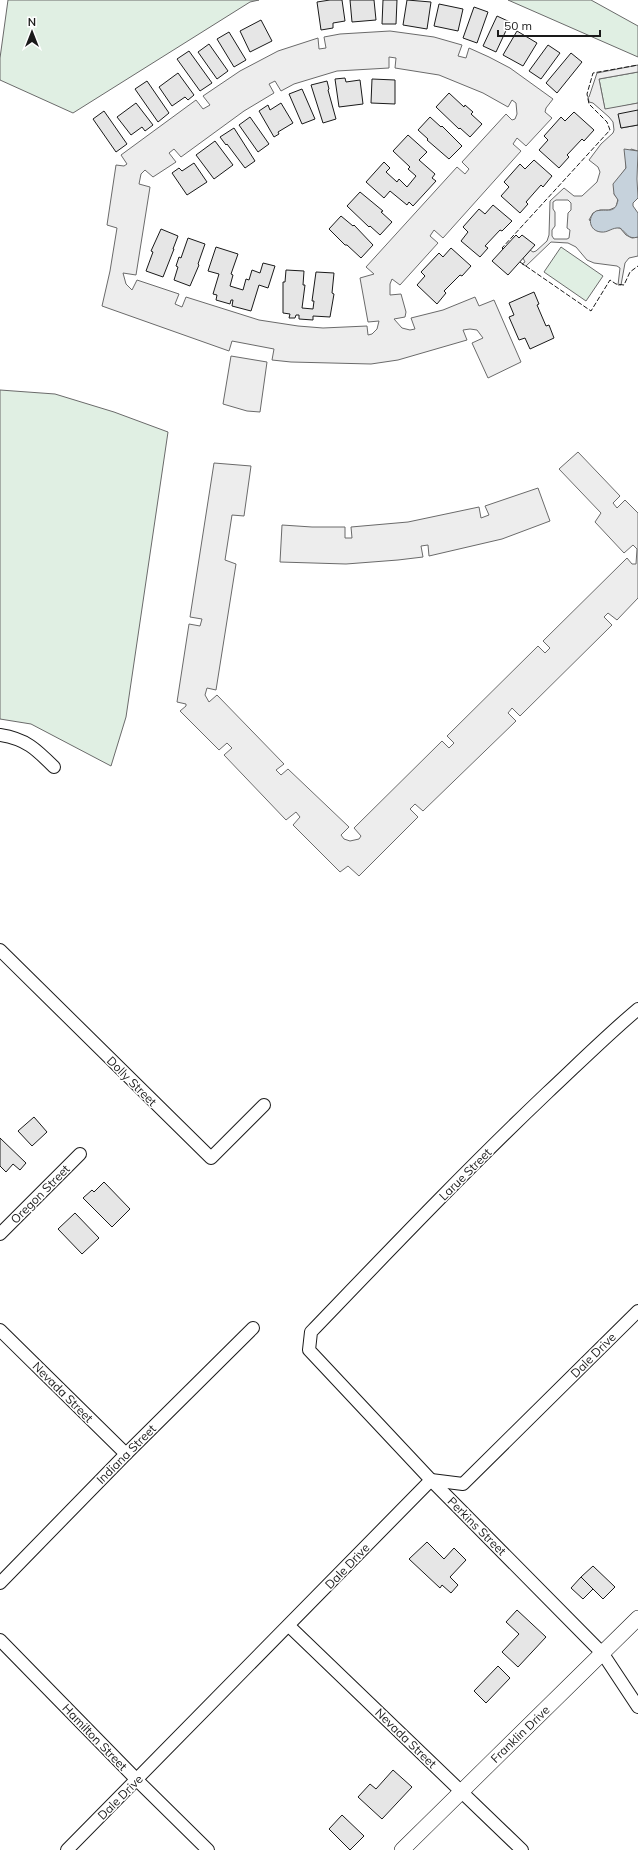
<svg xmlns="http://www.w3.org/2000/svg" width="638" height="1850" font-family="Mulish,sans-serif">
	<rect width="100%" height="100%" fill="#fff"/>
	<g fill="#e0efe3" stroke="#6a6a6a">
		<path d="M8 0H259L250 2 73 113 0 80V58Z"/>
		<path d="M508 0H591L638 26V57Z"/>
		<path d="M638 72V103L605 110 599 79Z"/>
		<path d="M561 247 603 276 586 301 544 272Z"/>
		<path d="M0 390 55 394 114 412 168 432 126 717 111 766 31 724 0 719Z"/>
	</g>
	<g fill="#ededed" stroke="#6a6a6a" fill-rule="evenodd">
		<path d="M390 31 434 37 462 45 458 56 466 58 469 48 489 57 510 68 553 99 546 108 545 112 552 118 526 146 517 138 513 144 521 151 443 238 434 230 430 236 438 243 400 285 392 279 390 284V295L401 294 406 312 405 317 394 319 402 328 410 330 415 329 411 318 443 310 475 297 479 306 494 300 521 362 488 378 472 343 483 338 477 330 470 329 463 330 467 340 398 360 371 364 291 362 272 360 274 349 232 341 229 351 102 306 110 271 117 228 107 225 116 165 124 166 127 164 121 155 196 100 203 109 210 105 203 96 240 71 278 51 318 38 319 49 326 48 324 37 340 34ZM389 57 396 58 395 68 439 75 483 93 508 107 512 100 516 103 517 114 515 119 512 120 506 114 462 162 469 169 465 174 457 167 366 267 374 274 360 278 368 322 379 321 377 329 372 334 368 335 367 326 323 328 298 326 259 320 186 297 182 307 175 304 179 294 137 280 132 290 126 284 123 273 136 275 150 187 139 184 141 174 145 170 153 177 176 162 169 153 174 149 181 157 244 111 274 93 269 84 275 81 281 91 294 84 337 71 389 68Z"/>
		<path d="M638 65V72L599 79 605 109 638 103V112L619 115 621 128 638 125V151L631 149 626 162V168L620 177 614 194 618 199 616 207 609 210H600L593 213 589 220 608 230 613 227 620 228 626 235 632 238 638 237V256L629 258 625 263 621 285H618L620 268 617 266 594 263 587 260 576 247 568 243 551 242 526 266 522 264 525 262 523 258 530 250 533 252 536 251 547 241 549 235 550 201 564 188 574 196H582L597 182 600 172 598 167 589 160 601 144 613 133 614 130 613 122 609 117 593 103 589 102 588 97H589L597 73ZM556 200H568L571 203V210L568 213 567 228 570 230 569 238 567 239H554L552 236V230L555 226V212L553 209V202Z"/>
		<path d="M231 356 267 362 260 412 247 411 223 404Z"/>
		<path d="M578 452 620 496 613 503 617 508 625 500 638 513V598L617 620 608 613 604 617 612 625 520 716 512 708 508 713 516 721 423 811 415 804 410 809 418 817 359 876 348 866 340 872 293 825 300 817 296 812 286 820 224 755 232 748 227 743 219 750 180 711 186 706V704L177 702 189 624 200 626 202 619 190 617 214 463 251 466 244 516 232 515 225 560 236 564 216 690 207 688 205 695 209 702 217 695 284 764 276 770 281 775 288 769 349 827 341 835 344 839 350 841 359 839 361 836 354 828 442 741 449 748 454 743 447 736 538 646 545 653 550 648 543 641 627 558 632 564H636L637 549 633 545 624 553 595 522 601 513 559 469Z"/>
		<path d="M538 488 550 521 502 539 429 556 428 545 421 546 423 557 398 560 346 564 280 562 282 525 312 527H345V538H352L351 527 408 522 479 507 481 518 489 515 485 506Z"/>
	</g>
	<path fill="#c6d2dc" stroke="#6a6a6a" d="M624 149 638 151 637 179 638 198 633 203V206L638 213V237C628 240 627 233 620 228 612 227 608 233 601 232 589 231 587 217 596 211 607 208 615 215 618 200L614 194 613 184 626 168Z"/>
	<g fill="#e6e6e6" stroke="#1a1a1a">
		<path d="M330 0H342L345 21 333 23V28L321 30 317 2Z"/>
		<path d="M350 0H374L376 20 352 22Z"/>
		<path d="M383 0H397L396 24H382Z"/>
		<path d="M407 0 431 2 427 29 403 25Z"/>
		<path d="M439 4 463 9 458 31 434 26Z"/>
		<path d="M474 7 488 12 477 43 463 38Z"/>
		<path d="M497 16 510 22 496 52 483 46Z"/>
		<path d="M261 20 272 41 250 52 240 31Z"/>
		<path d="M517 31 537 43 523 66 503 55Z"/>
		<path d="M229 32 246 60 234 67 217 39Z"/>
		<path d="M209 44 228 71 217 79 198 52Z"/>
		<path d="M548 45 560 53 541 79 529 71Z"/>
		<path d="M189 51 212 83 200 91 177 59Z"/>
		<path d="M571 53 582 62 557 93 546 83Z"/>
		<path d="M178 73 194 95 188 100 185 97 172 106 159 87Z"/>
		<path d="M345 78 346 82 360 80 363 104 339 107 335 79Z"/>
		<path d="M372 79 395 80V104L371 103Z"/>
		<path d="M147 81 169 113 158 122 135 89Z"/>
		<path d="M327 81 329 89 328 90 336 119 323 123 311 85Z"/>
		<path d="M302 89 315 119 302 124 289 94Z"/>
		<path d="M449 93 464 107 465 105 473 112 471 114 482 124 470 137 460 128 459 129 436 107Z"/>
		<path d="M136 103 153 125 145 131 142 127 131 135 117 117Z"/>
		<path d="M281 103 293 123 278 132 279 134 274 137 259 111 268 105 270 110Z"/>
		<path d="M638 110V125L621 128 618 114Z"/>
		<path d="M104 111 127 144 116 152 93 119Z"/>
		<path d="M574 112 594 130 584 141 582 139 567 155 569 157 559 168 539 150 548 140 544 136 561 117 565 121Z"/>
		<path d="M250 117 269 144 258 152 239 125Z"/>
		<path d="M430 117 441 127 442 126 462 146 449 159 427 140 428 139 418 130Z"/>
		<path d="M234 128 255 161 245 168 227 144 226 145 220 137Z"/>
		<path d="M408 135 427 152 419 160 435 174 432 178 436 181 413 206 409 202 407 205 390 191 384 198 366 182 384 162 390 168 386 172 397 182 399 179 407 187 416 176 408 169 410 167 393 151Z"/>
		<path d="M215 141 233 165 214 179 196 155Z"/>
		<path d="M534 160 552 176 543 187 541 185 526 202 528 204 520 213 501 196 509 187 504 182 520 164 525 169Z"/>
		<path d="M194 163 207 182 187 195 172 173 179 168 182 171Z"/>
		<path d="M360 192 383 211 381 212 392 222 380 235 370 226 369 227 347 206Z"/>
		<path d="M493 205 512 221 502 231 500 230 485 246 488 248 480 257 461 241 468 232 463 227 479 209 485 214Z"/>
		<path d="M341 216 353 226 354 225 373 245 361 258 347 245H345L329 229Z"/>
		<path d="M161 229 178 236 173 249H174L163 277 146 271 153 252 151 251Z"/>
		<path d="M516 235 519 238 522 235 535 245 508 275 492 261Z"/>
		<path d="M188 238 205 244 198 264 199 265 190 286 174 280 178 267 176 266 179 257 181 258Z"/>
		<path d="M216 247 238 254 231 274 233 275 230 286 243 290 246 279 249 280 252 270 260 273 263 263 275 266 268 288 259 285 251 311 232 306 233 300H231L230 304 216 300 217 295 213 294 219 274 208 271Z"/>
		<path d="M451 248 471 266 462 276 460 275 444 291 446 293 437 304 417 285 425 276 421 272 439 253 443 257Z"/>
		<path d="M286 270 304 271 303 285H305L302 308 313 309 314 301H312L316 272 334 273 332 293 334 294 330 317 313 316V320L299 319V315H296L295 318H289L290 314 283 313V282H285Z"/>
		<path d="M534 292 539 304 537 305 546 326 549 325 554 338 530 349 525 338 519 340 509 317 514 315 509 303Z"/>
		<path d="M34 1117 47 1132 32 1146 18 1131Z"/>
		<path d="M0 1138 26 1163 20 1170 13 1164 6 1172 0 1166Z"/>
		<path d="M104 1182 130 1209 112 1227 83 1198 92 1190 94 1192Z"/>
		<path d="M75 1213 99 1238 82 1254 58 1229Z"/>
		<path d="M427 1542 444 1559 454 1548 466 1560 450 1577 458 1585 451 1593 442 1585 440 1588 409 1559Z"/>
		<path d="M593 1566 615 1587 603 1599 581 1577Z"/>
		<path d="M581 1577 593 1589 583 1599 571 1588Z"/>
		<path d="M517 1610 546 1637 518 1667 502 1652 519 1634 506 1622Z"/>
		<path d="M498 1666 510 1678 486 1703 474 1691Z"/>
		<path d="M393 1770 412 1787 382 1819 358 1797 370 1784 376 1789Z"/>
		<path d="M342 1815 364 1836 350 1850 329 1829Z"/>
	</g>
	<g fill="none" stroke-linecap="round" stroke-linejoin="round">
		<g stroke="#1a1a1a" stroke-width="14">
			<g id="minor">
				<path d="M0 735C26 739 36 749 54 767"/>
				<path d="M0 950 211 1158 264 1105"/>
				<path d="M638 1009C606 1036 577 1065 547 1093 466 1170 388 1252 311 1332L309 1350 431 1480 603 1654 638 1707"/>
				<path d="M0 1234 80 1154"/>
				<path d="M0 1330 126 1454"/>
				<path d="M0 1583 126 1454 253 1328"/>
				<path d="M289 1626 522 1850"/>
				<path d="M0 1640 137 1780 208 1850"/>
				<path d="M67 1850 431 1480 463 1484 638 1311"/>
			</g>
		</g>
		<g stroke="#1a1a1a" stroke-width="16">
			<path id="tertiary" d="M402 1850 638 1618"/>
		</g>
		<use href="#minor" stroke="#fff" stroke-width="12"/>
		<use href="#tertiary" stroke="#fff" stroke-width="15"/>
		<g stroke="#1a1a1a" stroke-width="1" stroke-dasharray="5 2" stroke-linecap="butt">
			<path d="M503 249 502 248 610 130 607 122 589 104 587 94 593 73 638 65"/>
			<path d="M520 262 591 311 610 280 616 284 624 285 630 272 638 266"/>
		</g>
	</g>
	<g text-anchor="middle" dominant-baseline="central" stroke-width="3" stroke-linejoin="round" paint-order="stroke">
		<g font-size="12" fill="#1a1a1a" stroke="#fff">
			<text transform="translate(132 1081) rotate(45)">Dolly Street</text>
			<text transform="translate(465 1174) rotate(-45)">Larue Street</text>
			<text transform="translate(40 1194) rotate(-45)">Oregon Street</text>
			<text transform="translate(593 1355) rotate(-45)">Dale Drive</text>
			<text transform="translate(63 1392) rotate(45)">Nevada Street</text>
			<text transform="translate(126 1454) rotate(-45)">Indiana Street</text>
			<text transform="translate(477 1526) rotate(45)">Perkins Street</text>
			<text transform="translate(347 1566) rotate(-46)">Dale Drive</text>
			<text transform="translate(520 1734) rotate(-44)">Franklin Drive</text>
			<text transform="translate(95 1737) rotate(46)">Hamilton Street</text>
			<text transform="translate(406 1738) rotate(44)">Nevada Street</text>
			<text transform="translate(120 1797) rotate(-45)">Dale Drive</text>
		</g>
	</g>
	<g transform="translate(32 32)" stroke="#ffffff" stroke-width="3" paint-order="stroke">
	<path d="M0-3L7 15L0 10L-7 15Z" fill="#1a1a1a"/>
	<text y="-6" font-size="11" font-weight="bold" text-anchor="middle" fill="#1a1a1a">N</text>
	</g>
	<path d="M498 30v6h102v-6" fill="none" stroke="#1a1a1a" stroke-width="2"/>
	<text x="504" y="30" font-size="12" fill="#1a1a1a" stroke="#ffffff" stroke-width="3" paint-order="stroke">50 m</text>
</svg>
